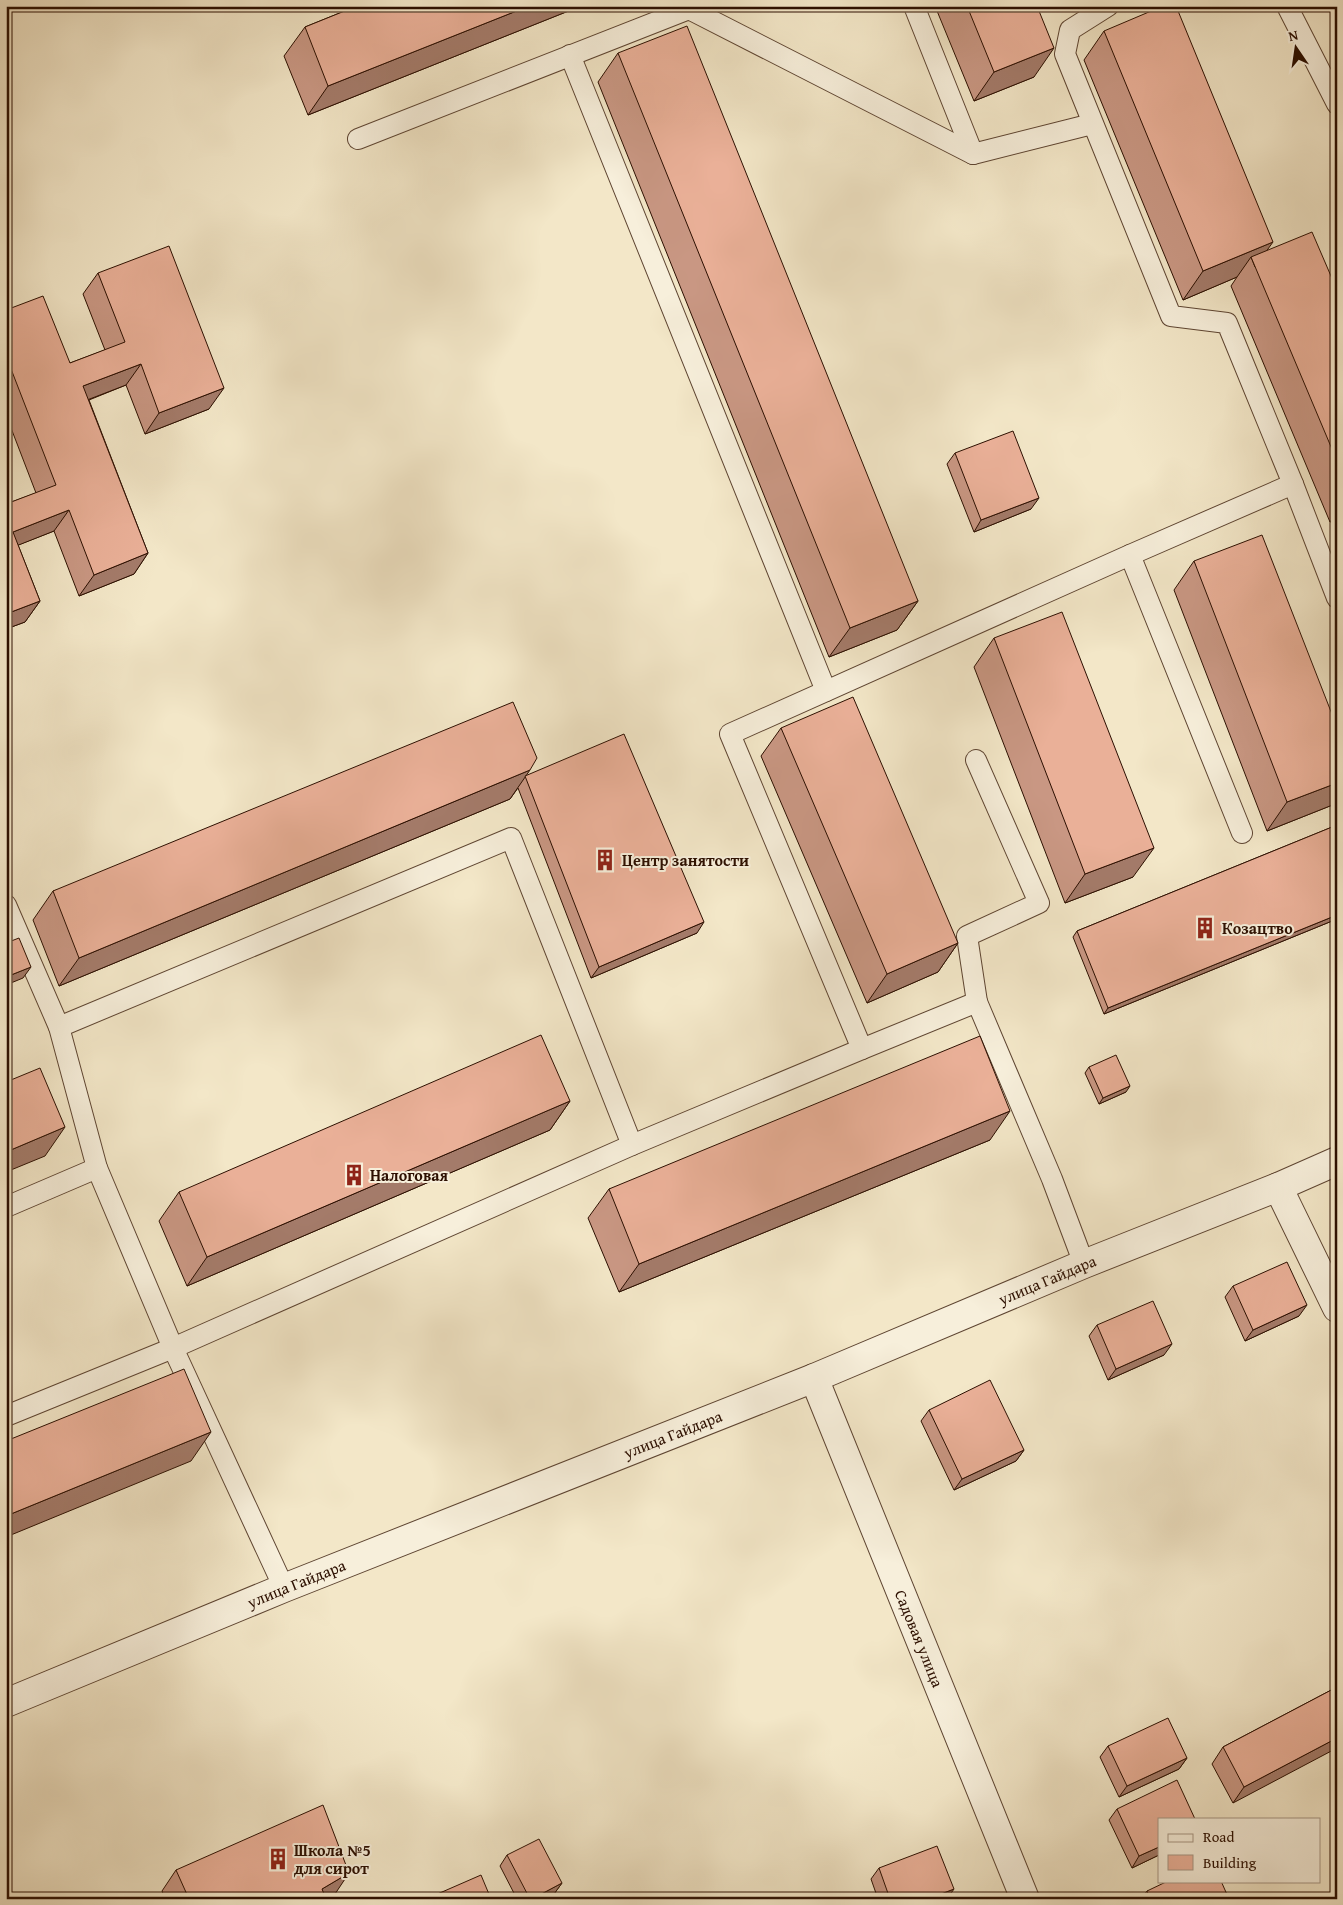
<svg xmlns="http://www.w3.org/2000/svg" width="1343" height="1905" font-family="'Gentium Book Plus',serif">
	<rect width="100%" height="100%" fill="#f3e7c8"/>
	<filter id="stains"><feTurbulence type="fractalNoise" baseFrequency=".004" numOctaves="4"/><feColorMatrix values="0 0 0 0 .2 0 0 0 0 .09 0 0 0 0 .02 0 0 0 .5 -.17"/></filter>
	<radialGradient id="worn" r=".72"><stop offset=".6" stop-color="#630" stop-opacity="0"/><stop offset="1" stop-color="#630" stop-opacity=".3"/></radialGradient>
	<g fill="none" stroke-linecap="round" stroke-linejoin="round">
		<g stroke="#5e4532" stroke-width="22">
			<g id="lane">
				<path d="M914 6 973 154 1092 124"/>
				<path d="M1108 6 1070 30 1065 54 1171 316 1227 323 1293 484 1337 598"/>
				<path d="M1287 6 1337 104"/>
				<path d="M570 55 826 691"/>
				<path d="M358 139 689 9 973 154"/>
				<path d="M1130 555 1242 833"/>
				<path d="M976 760 1039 903 967 936 977 1002"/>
				<path d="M6 905 59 1027 97 1168 173 1348 284 1588"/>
				<path d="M59 1027 511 838 632 1145"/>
				<path d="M6 1207 97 1168"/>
				<path d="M1084 1264 1052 1179 977 1002 862 1049 730 734 1130 555 1293 484"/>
				<path d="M6 1416 173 1348 632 1145 862 1049"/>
			</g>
		</g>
		<g stroke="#5e4532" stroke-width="30">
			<g id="street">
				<path d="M1278 1187 1337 1308"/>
				<path id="s1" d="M814 1378 1025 1899"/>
				<path id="s2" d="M6 1703 284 1588 814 1378 1084 1264 1278 1187 1337 1161"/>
			</g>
		</g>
		<use href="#lane" stroke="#f7efdb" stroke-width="20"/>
		<use href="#street" stroke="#f7efdb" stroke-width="28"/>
	</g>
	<g fill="#c99783" stroke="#2c0f00">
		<path d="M357 6H581L308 115 284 56 305 27Z"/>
		<path d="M935 6H1037L1034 77 974 101Z"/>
		<path d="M1104 31 1267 251 1337 290V519L1330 522 1231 286 1237 277 1183 300 1084 60Z"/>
		<path d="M618 53 918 601 897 630 829 657 598 82Z"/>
		<path d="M98 273 209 409 145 434 126 385 89 400 148 553 134 574 79 596 54 531 18 545 40 601 25 622 6 629V504L36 493 6 415V310L70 363 105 350 83 294Z"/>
		<path d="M955 453 1031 509 974 532 947 464Z"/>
		<path d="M1194 561 1335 804 1267 831 1174 590Z"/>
		<path d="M994 638 1133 877 1065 903 974 667Z"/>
		<path d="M781 728 958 943 938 972 867 1003 761 756Z"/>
		<path d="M526 776 697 933 591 978 518 788 510 799 59 986 33 920 53 891Z"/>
		<path d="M1337 825V919L1104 1014 1073 937 1077 931Z"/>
		<path d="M1089 1067 1126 1092 1099 1104 1085 1073Z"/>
		<path d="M570 1101 550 1130 187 1286 159 1221 179 1192Z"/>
		<path d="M990 1140 619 1292 588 1218 609 1189Z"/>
		<path d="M1233 1286 1299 1316 1245 1341 1225 1297Z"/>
		<path d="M1097 1325 1164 1355 1108 1380 1089 1336Z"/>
		<path d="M929 1410 1024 1450 1016 1461 954 1490 921 1421Z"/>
		<path d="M1337 1687 1233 1803 1212 1764 1223 1747Z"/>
		<path d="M1108 1746 1187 1758 1179 1769 1119 1797 1100 1757Z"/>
		<path d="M1117 1809 1159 1855 1132 1868 1109 1820Z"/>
		<path d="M507 1855 562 1883 554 1894 546 1899H517L500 1866Z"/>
		<path d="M879 1868 947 1899H878L871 1879Z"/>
		<path d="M176 1870 335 1894 327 1899H165L162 1891Z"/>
		<path d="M1147 1891 1229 1899H1141Z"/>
	</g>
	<g fill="#a47b6a" stroke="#2c0f00">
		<path d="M529 6H581L308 115 328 86Z"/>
		<path d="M1054 48 1034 77 974 101 994 72Z"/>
		<path d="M1273 242 1255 267 1251 257 1237 277 1183 300 1203 271Z"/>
		<path d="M141 364 126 385 69 407 83 386Z"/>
		<path d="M224 388 209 409 145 434 159 413Z"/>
		<path d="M1039 498 1031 509 974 532 981 520Z"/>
		<path d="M69 510 54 531 6 550 13 532Z"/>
		<path d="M1337 512V519L1330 522Z"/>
		<path d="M148 553 134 574 79 596 94 575Z"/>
		<path d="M40 601 25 622 6 629V614Z"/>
		<path d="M918 601 897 630 829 657 850 628Z"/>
		<path d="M530 770 510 799 59 986 79 958Z"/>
		<path d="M1337 783V802L1335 804 1267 831 1287 802Z"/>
		<path d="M1154 848 1133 877 1065 903 1085 874Z"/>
		<path d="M1337 915V919L1104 1014 1108 1008Z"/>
		<path d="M704 922 697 933 591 978 599 967Z"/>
		<path d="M958 943 938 972 867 1003 887 974Z"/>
		<path d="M31 967 23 978 6 985V977Z"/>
		<path d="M1130 1086 1126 1092 1099 1104 1103 1098Z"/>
		<path d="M570 1101 550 1130 187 1286 207 1257Z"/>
		<path d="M1010 1111 990 1140 619 1292 639 1264Z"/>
		<path d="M65 1127 45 1156 6 1172V1152Z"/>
		<path d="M1307 1305 1299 1316 1245 1341 1253 1330Z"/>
		<path d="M1172 1344 1164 1355 1108 1380 1116 1369Z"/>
		<path d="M211 1432 191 1461 6 1537V1516Z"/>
		<path d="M1024 1450 1016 1461 954 1490 962 1479Z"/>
		<path d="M1337 1738V1748L1233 1803 1244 1787Z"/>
		<path d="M1187 1758 1179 1769 1119 1797 1127 1786Z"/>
		<path d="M1159 1847V1855L1132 1868 1139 1856Z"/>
		<path d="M349 1873 335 1894 327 1899H315L322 1889Z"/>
		<path d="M562 1883 554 1894 546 1899H532Z"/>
		<path d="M954 1889 947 1899H928Z"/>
	</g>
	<g fill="#eab098" stroke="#2c0f00">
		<path d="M357 6H529L328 86 305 27Z"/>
		<path d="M967 6H1037L1054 48 994 72Z"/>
		<path d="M1163 6H1176L1273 242 1203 271 1104 31Z"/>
		<path d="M687 26 918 601 850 628 618 53Z"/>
		<path d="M1312 232 1337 290V461L1251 257Z"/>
		<path d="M169 246 224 388 159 413 141 364 83 386 148 553 94 575 69 510 13 532 40 601 6 614V504L56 485 6 356V310L43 296 70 363 125 342 98 273Z"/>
		<path d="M1013 431 1039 498 981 520 955 453Z"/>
		<path d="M1262 535 1337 727V783L1287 802 1194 561Z"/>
		<path d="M1062 612 1154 848 1085 874 994 638Z"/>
		<path d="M853 697 958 943 887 974 781 728Z"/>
		<path d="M513 702 537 758 530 770 79 958 53 891Z"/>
		<path d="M624 734 704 922 599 967 525 776Z"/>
		<path d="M1337 825V915L1108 1008 1077 931Z"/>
		<path d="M19 938 31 967 6 977V943Z"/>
		<path d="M541 1035 570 1101 207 1257 179 1192Z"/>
		<path d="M980 1036 1010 1111 639 1264 609 1189Z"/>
		<path d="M1116 1055 1130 1086 1103 1098 1089 1067Z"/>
		<path d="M40 1068 65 1127 6 1152V1082Z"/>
		<path d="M1287 1262 1307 1305 1253 1330 1233 1286Z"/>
		<path d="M1153 1301 1172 1344 1116 1369 1097 1325Z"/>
		<path d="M184 1369 211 1432 6 1516V1441Z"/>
		<path d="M990 1380 1024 1450 962 1479 929 1410Z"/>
		<path d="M1337 1687V1738L1244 1787 1223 1747Z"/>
		<path d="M1168 1718 1187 1758 1127 1786 1108 1746Z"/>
		<path d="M1177 1780 1195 1819H1159V1847L1139 1856 1117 1809Z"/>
		<path d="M323 1805 349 1873 322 1889 326 1899H189L176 1870Z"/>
		<path d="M539 1839 562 1883 532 1899H530L507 1855Z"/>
		<path d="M937 1846 954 1889 928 1899H890L879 1868Z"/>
		<path d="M481 1875 491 1899H426Z"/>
		<path d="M1168 1881H1221L1229 1899H1150L1147 1891Z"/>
	</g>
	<defs>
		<g id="building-bare" transform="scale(1.725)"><path d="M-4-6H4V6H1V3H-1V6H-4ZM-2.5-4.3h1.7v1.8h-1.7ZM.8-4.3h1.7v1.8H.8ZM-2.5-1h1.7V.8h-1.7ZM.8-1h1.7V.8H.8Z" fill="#8f2418" stroke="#f7efdb" stroke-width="2.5" paint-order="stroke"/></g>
	</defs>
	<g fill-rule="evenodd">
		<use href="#building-bare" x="605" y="860"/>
		<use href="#building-bare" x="1205" y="928"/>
		<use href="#building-bare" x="354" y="1175"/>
		<use href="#building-bare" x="278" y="1859"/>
	</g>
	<g text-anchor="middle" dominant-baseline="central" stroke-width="4" stroke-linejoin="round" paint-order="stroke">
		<g font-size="16" font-weight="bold" fill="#2c0f00" stroke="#f7efdb" text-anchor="start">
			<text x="622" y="860">Центр занятости</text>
			<text x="1222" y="928">Козацтво</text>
			<text x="370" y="1175">Налоговая</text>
			<text x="294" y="1850">Школа №5<tspan x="294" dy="18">для сирот</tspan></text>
		</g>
		<g font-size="16" fill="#2c0f00" stroke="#f7efdb">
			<text stroke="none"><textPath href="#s2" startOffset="1124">улица Гайдара</textPath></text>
			<text stroke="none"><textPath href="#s2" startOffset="719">улица Гайдара</textPath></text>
			<text stroke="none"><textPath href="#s2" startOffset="314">улица Гайдара</textPath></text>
			<text stroke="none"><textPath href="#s1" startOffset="281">Садовая улица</textPath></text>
		</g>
	</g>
	<rect width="1343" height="1905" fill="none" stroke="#f3e7c8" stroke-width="25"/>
	<rect x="8" y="8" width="1328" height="1890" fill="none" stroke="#2c0f00" stroke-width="2.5"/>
	<rect x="12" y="12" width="1318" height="1880" fill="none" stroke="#2c0f00"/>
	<rect x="1158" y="1818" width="162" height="65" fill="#f7efdb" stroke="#a69583"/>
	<rect x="1168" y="1834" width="25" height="8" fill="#f7efdb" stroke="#a69583"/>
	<text x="1203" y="1842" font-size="15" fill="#2c0f00">Road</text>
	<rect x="1168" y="1855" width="25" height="15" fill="#eab098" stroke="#a69583"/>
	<text x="1203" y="1868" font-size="15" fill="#2c0f00">Building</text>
	<g transform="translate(1296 48) rotate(347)" stroke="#f7efdb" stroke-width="4" paint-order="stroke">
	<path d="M0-4L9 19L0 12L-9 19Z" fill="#2c0f00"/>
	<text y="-8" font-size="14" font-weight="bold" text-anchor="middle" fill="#2c0f00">N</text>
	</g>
	<rect width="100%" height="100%" filter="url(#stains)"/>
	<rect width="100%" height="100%" fill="url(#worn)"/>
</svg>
